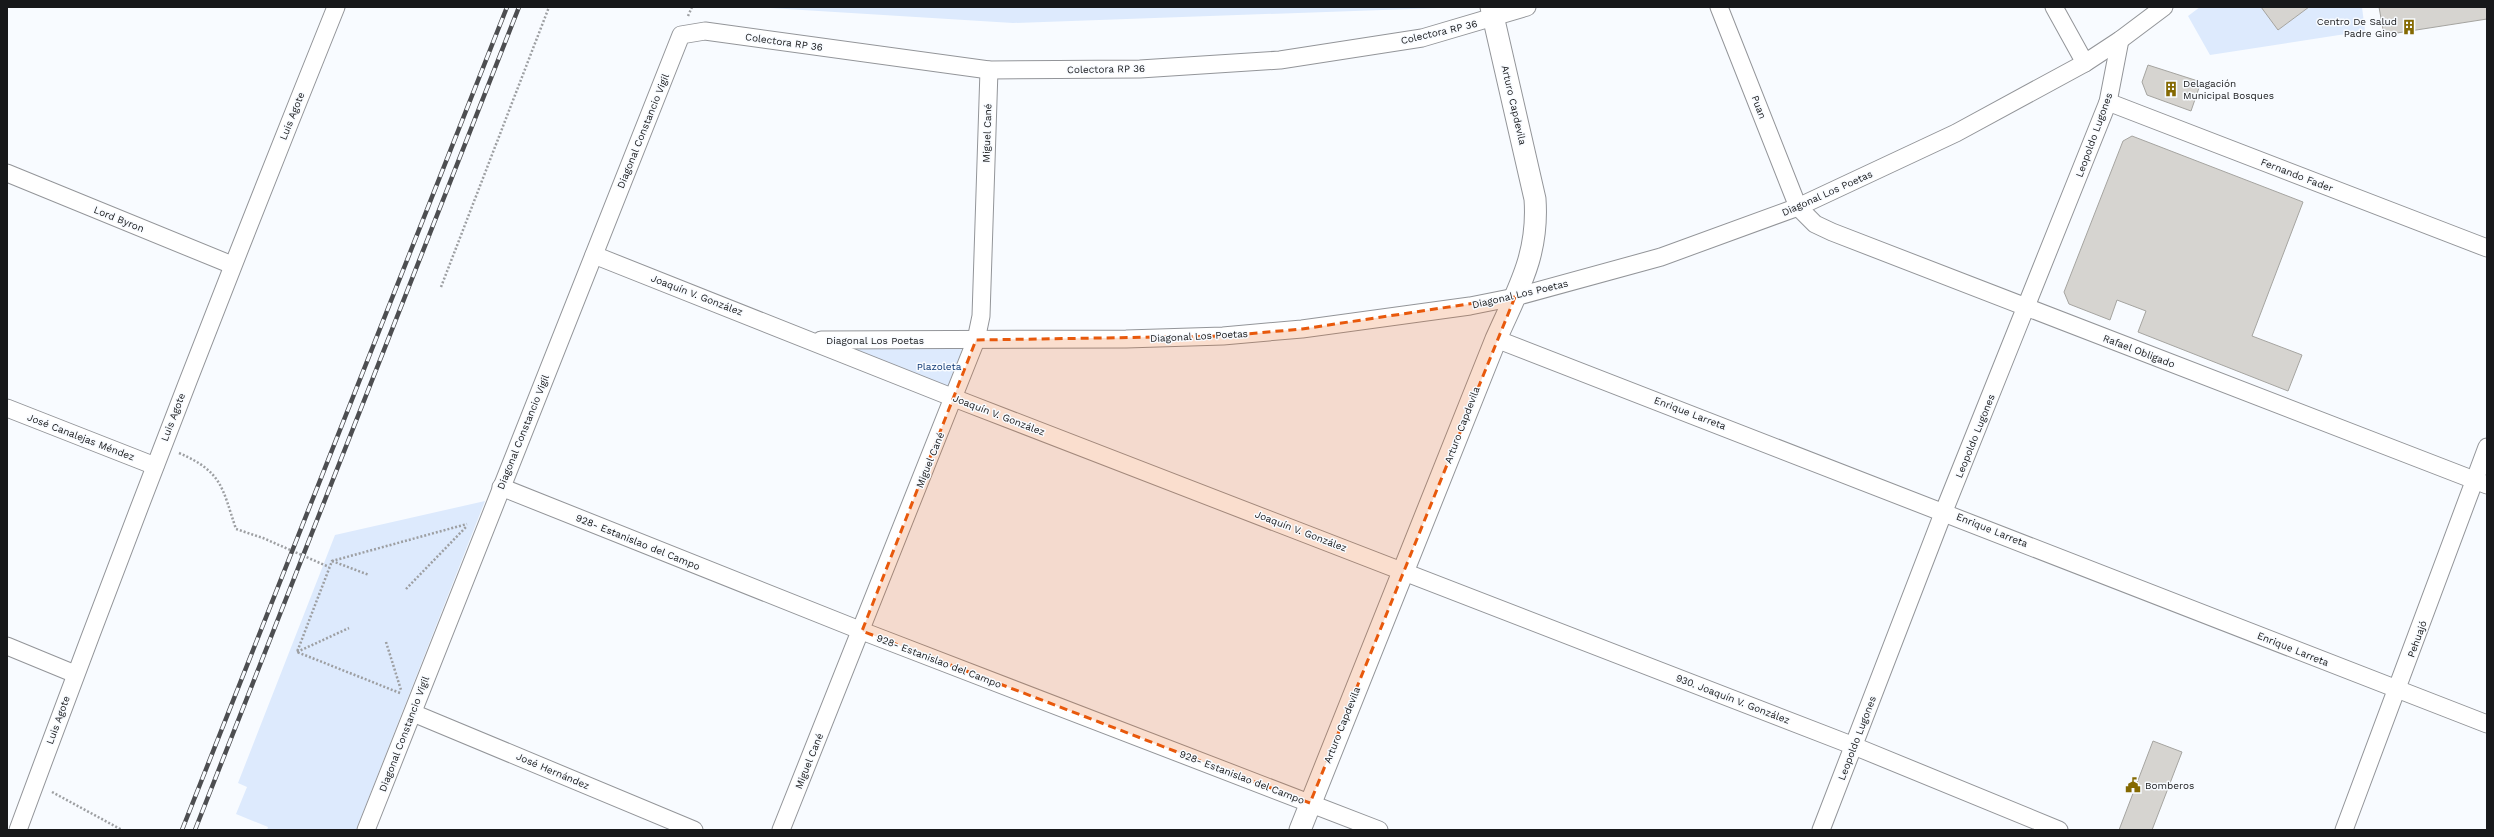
<svg xmlns="http://www.w3.org/2000/svg" width="2494" height="837" font-family="'Work Sans',sans-serif">
	<rect width="100%" height="100%" fill="#f8fbff"/>
	<g fill="#ddeafd">
		<path d="M755 7H1467L1013 23Z"/>
		<path d="M2200 7H2263L2278 30 2309 7H2362L2365 31 2210 55 2188 16Z"/>
		<path d="M833 344 962 349 950 391Z"/>
		<path d="M485 501 356 830H267L268 827 236 814 247 787 238 783 335 535Z"/>
	</g>
	<g fill="#d6d4d0" stroke="#a5a4a0">
		<path d="M2261 7H2309L2278 30Z"/>
		<path d="M2379 7H2487V19L2384 35Z"/>
		<path d="M2148 65 2201 82 2191 111 2147 95 2142 82Z"/>
		<path d="M2132 136 2303 202 2252 336 2302 355 2288 391 2138 332 2146 311 2117 300 2110 320 2069 304 2064 292 2123 141Z"/>
		<path d="M2153 741 2182 752 2152 830H2119Z"/>
	</g>
	<g fill="none" stroke-linecap="round" stroke-linejoin="round">
		<g stroke="#939599" stroke-width="19">
			<g id="minor">
				<path d="M1719 7 1798 207 1815 224 1832 232 2487 485"/>
				<path d="M2054 7 2085 63"/>
				<path d="M2108 102 2487 248"/>
				<path d="M7 173 232 265"/>
				<path d="M594 255 954 398 1854 746 2059 830"/>
				<path d="M1496 339 2487 724"/>
				<path d="M821 340 1126 339 1223 336 1302 329 1470 306 1515 297 1661 257 1798 207 1956 133 2085 63 2120 40 2164 7"/>
				<path d="M7 408 155 466"/>
				<path d="M501 487 862 631 1379 830"/>
				<path d="M7 646 75 674"/>
				<path d="M413 713 694 830"/>
				<path d="M18 830C120 554 226 280 336 7"/>
				<path d="M366 830 681 35 705 31 989 70 1140 69 1280 60 1422 38 1527 7"/>
				<path d="M781 830 976 340 981 316 989 70"/>
				<path d="M1821 830 1944 511 2108 102 2120 40"/>
				<path d="M2344 830 2487 447"/>
			</g>
		</g>
		<g stroke="#939599" stroke-width="23">
			<path id="tertiary" d="M1300 830 1496 339C1518 289 1539 255 1535 199L1491 7"/>
		</g>
		<g stroke="#9d9fa2" stroke-width="2.5" stroke-dasharray="2 2" stroke-linecap="butt">
			<path d="M688 16 692 7"/>
			<path d="M441 287 549 7"/>
			<path d="M179 453C223 472 222 488 236 529L263 538 329 567"/>
			<path d="M332 561 369 575"/>
			<path d="M406 589 466 527"/>
			<path d="M386 642 401 690"/>
			<path d="M297 652 349 628"/>
			<path d="M400 693 297 652 332 561 467 524"/>
			<path d="M52 792 122 830"/>
		</g>
		<use href="#minor" stroke="#fff" stroke-width="17"/>
		<use href="#tertiary" stroke="#fff" stroke-width="21"/>
		<g stroke="#4d4e51" stroke-width="4.5">
			<g id="rail">
				<path d="M182 830 507 7"/>
				<path d="M195 830 519 7"/>
			</g>
		</g>
		<use href="#rail" stroke="#f8fbff" stroke-width="3" stroke-dasharray="9" stroke-linecap="butt"/>
	</g>
	<path fill="#e8590c" fill-opacity="0.2" stroke="#e8590c" stroke-width="3" stroke-dasharray="8 5" stroke-linejoin="round" d="M1515 297 1310 803 862 631 976 340 1223 336 1302 329Z"/>
	<defs>
		<g id="building-bare" transform="scale(1.2)"><path d="M-4-6H4V6H1V3H-1V6H-4ZM-2.5-4.3h1.7v1.8h-1.7ZM.8-4.3h1.7v1.8H.8ZM-2.5-1h1.7V.8h-1.7ZM.8-1h1.7V.8H.8Z" fill="#846902" stroke="#f8fbff" stroke-width="2.5" paint-order="stroke"/></g>
		<g id="civic-bare" transform="scale(1.2)"><path d="M-.6-6.5H3V-4.5H.6V-3L4-1V1h2V6H-6V1h2V-1L-.6-3ZM-1.2 2.5V6h2.4V2.5Z" fill="#846902" stroke="#f8fbff" stroke-width="2.5" paint-order="stroke"/></g>
	</defs>
	<g fill-rule="evenodd">
		<use href="#building-bare" x="2409" y="27"/>
		<use href="#building-bare" x="2171" y="89"/>
		<use href="#civic-bare" x="2133" y="785"/>
	</g>
	<g text-anchor="middle" dominant-baseline="central" stroke-width="3" stroke-linejoin="round" paint-order="stroke">
		<g font-size="10" fill="#17181a" stroke="#f8fbff" text-anchor="start">
			<text x="2397" y="21" text-anchor="end">Centro De Salud<tspan x="2397" dy="12">Padre Gino</tspan></text>
			<text x="2183" y="83">Delagación<tspan x="2183" dy="12">Municipal Bosques</tspan></text>
			<text x="2145" y="785">Bomberos</text>
		</g>
		<g font-size="10" fill="#17181a" stroke="#f8fbff">
			<text transform="translate(1439 32) rotate(-13)">Colectora RP 36</text>
			<text transform="translate(784 42) rotate(8)">Colectora RP 36</text>
			<text transform="translate(1106 69) rotate(-1)">Colectora RP 36</text>
			<text transform="translate(1514 105) rotate(77)">Arturo Capdevila</text>
			<text transform="translate(1759 107) rotate(69)">Puan</text>
			<text transform="translate(292 116) rotate(-68)">Luis Agote</text>
			<text transform="translate(643 131) rotate(-68)">Diagonal Constancio Vigil</text>
			<text transform="translate(987 133) rotate(-88)">Miguel Cané</text>
			<text transform="translate(2094 135) rotate(-70)">Leopoldo Lugones</text>
			<text transform="translate(2297 175) rotate(21)">Fernando Fader</text>
			<text transform="translate(1827 193) rotate(-24)">Diagonal Los Poetas</text>
			<text transform="translate(119 219) rotate(22)">Lord Byron</text>
			<text transform="translate(1520 294) rotate(-13)">Diagonal Los Poetas</text>
			<text transform="translate(697 295) rotate(21)">Joaquín V. González</text>
			<text transform="translate(1199 336) rotate(-3)">Diagonal Los Poetas</text>
			<text x="875" y="340">Diagonal Los Poetas</text>
			<text transform="translate(2139 351) rotate(21)">Rafael Obligado</text>
			<text transform="translate(1690 413) rotate(21)">Enrique Larreta</text>
			<text transform="translate(999 415) rotate(21)">Joaquín V. González</text>
			<text transform="translate(173 417) rotate(-69)">Luis Agote</text>
			<text transform="translate(1462 425) rotate(-69)">Arturo Capdevila</text>
			<text transform="translate(523 432) rotate(-68)">Diagonal Constancio Vigil</text>
			<text transform="translate(1975 436) rotate(-68)">Leopoldo Lugones</text>
			<text transform="translate(81 437) rotate(21)">José Canalejas Méndez</text>
			<text transform="translate(930 460) rotate(-68)">Miguel Cané</text>
			<text transform="translate(1992 530) rotate(22)">Enrique Larreta</text>
			<text transform="translate(1301 531) rotate(21)">Joaquín V. González</text>
			<text transform="translate(638 542) rotate(22)">928- Estanislao del Campo</text>
			<text transform="translate(2417 639) rotate(-70)">Pehuajó</text>
			<text transform="translate(2293 649) rotate(22)">Enrique Larreta</text>
			<text transform="translate(939 661) rotate(21)">928- Estanislao del Campo</text>
			<text transform="translate(1733 699) rotate(21)">930. Joaquín V. González</text>
			<text transform="translate(58 720) rotate(-70)">Luis Agote</text>
			<text transform="translate(1342 725) rotate(-68)">Arturo Capdevila</text>
			<text transform="translate(404 734) rotate(-69)">Diagonal Constancio Vigil</text>
			<text transform="translate(1857 738) rotate(-69)">Leopoldo Lugones</text>
			<text transform="translate(809 761) rotate(-68)">Miguel Cané</text>
			<text transform="translate(553 771) rotate(23)">José Hernández</text>
			<text transform="translate(1242 777) rotate(21)">928- Estanislao del Campo</text>
		</g>
		<g font-size="10" fill="#0c3774" stroke="#f8fbff">
			<text x="939" y="366">Plazoleta</text>
		</g>
	</g>
	<rect width="2494" height="837" fill="none" stroke="#17181a" stroke-width="16"/>
</svg>
